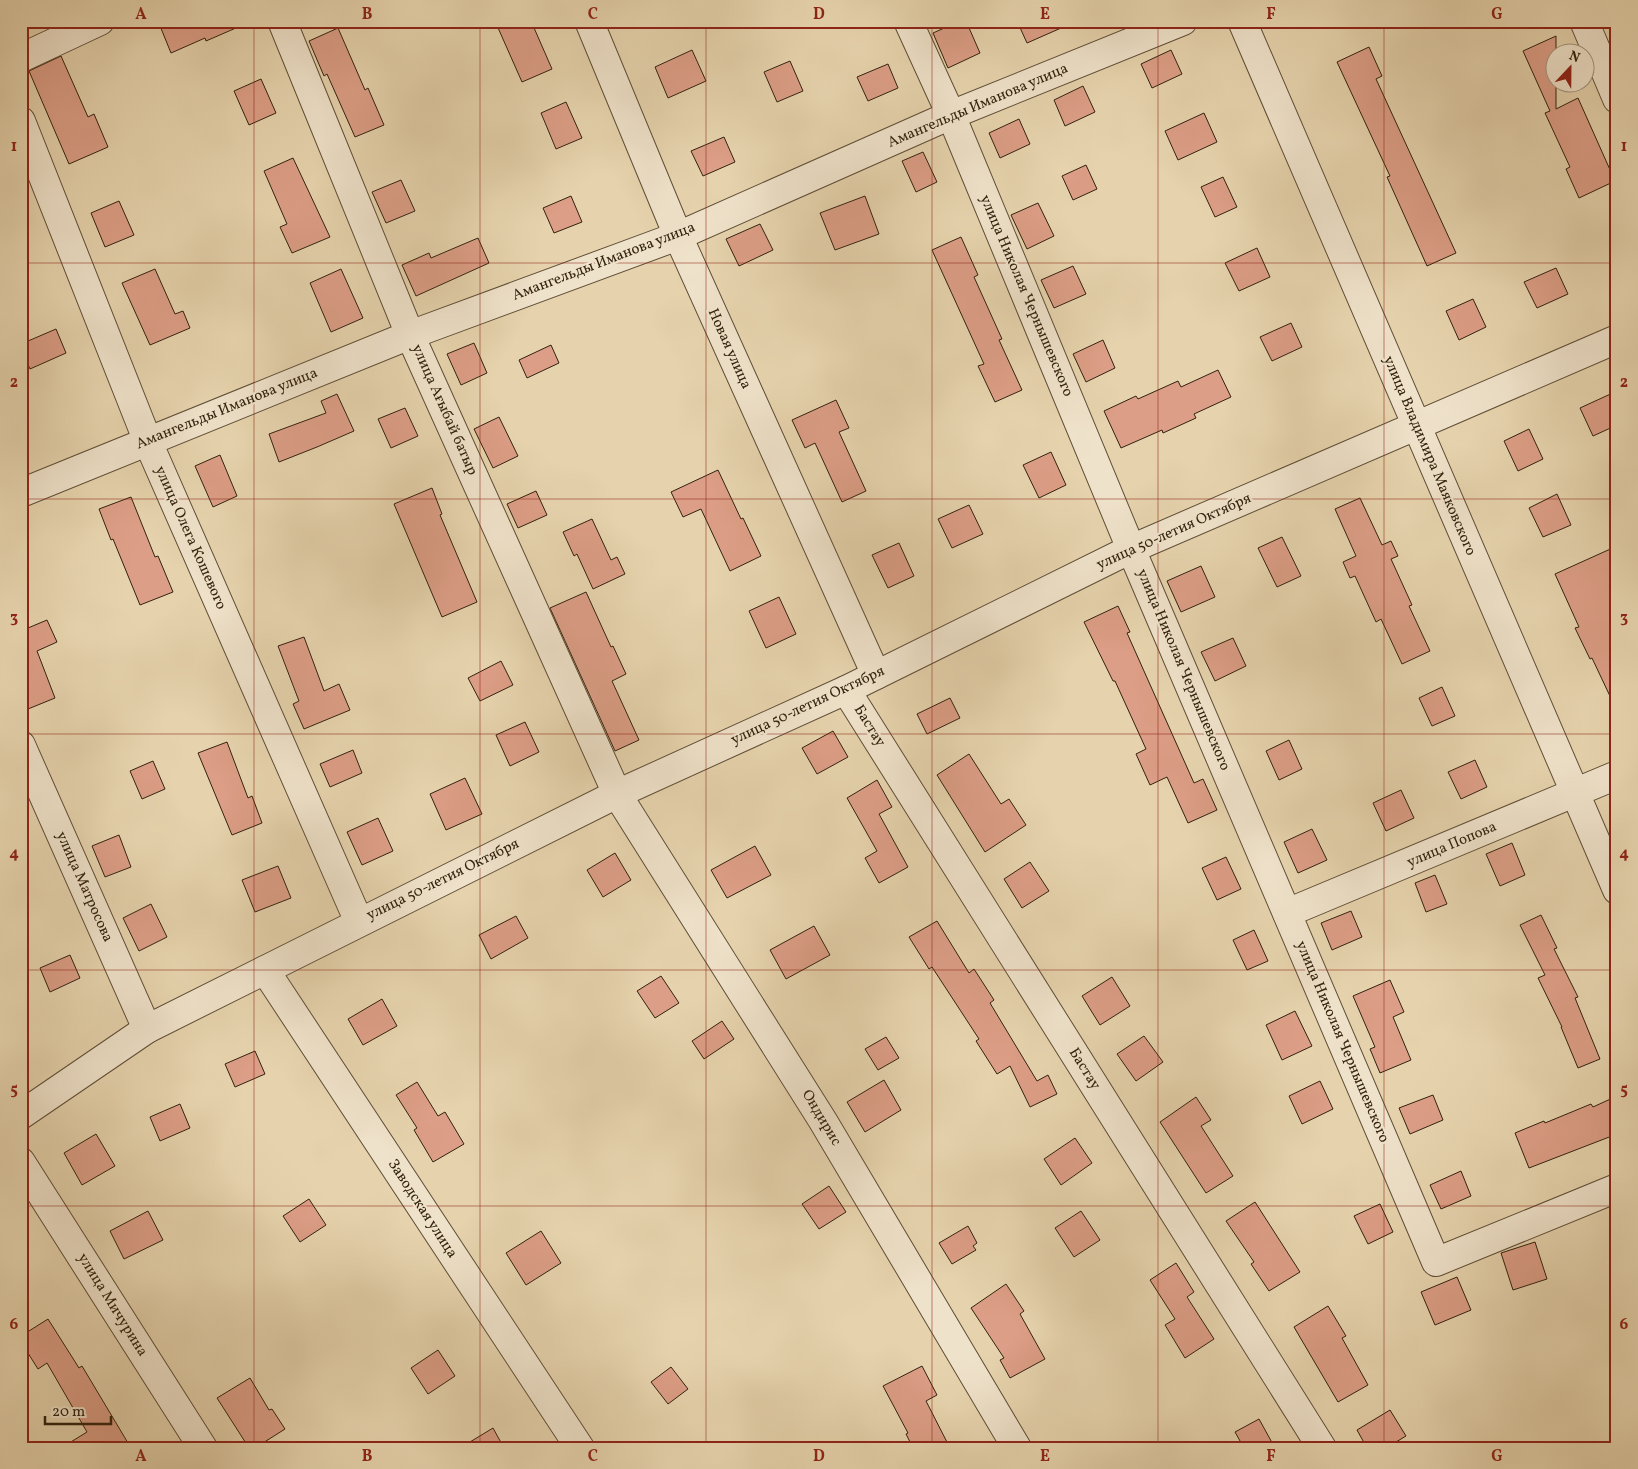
<svg xmlns="http://www.w3.org/2000/svg" width="1638" height="1469" font-family="Vollkorn,serif">
	<rect width="100%" height="100%" fill="#e6d3ad"/>
	<filter id="stains"><feTurbulence type="fractalNoise" baseFrequency=".004" numOctaves="4"/><feColorMatrix values="0 0 0 0 .2 0 0 0 0 .09 0 0 0 0 .02 0 0 0 .5 -.17"/></filter>
	<radialGradient id="worn" r=".72"><stop offset=".6" stop-color="#630" stop-opacity="0"/><stop offset="1" stop-color="#630" stop-opacity=".3"/></radialGradient>
	<g fill="#dc9e86" stroke="#32220e">
		<path d="M158 21H252L206 41 205 38 171 53Z"/>
		<path d="M495 21H531L552 69 522 82Z"/>
		<path d="M960 21H966L980 53 948 68 933 33Z"/>
		<path d="M1017 21H1077L1027 43Z"/>
		<path d="M338 28 365 90 368 88 384 125 355 137 327 74 324 76 309 41Z"/>
		<path d="M1556 36V109L1578 98 1615 181 1579 198 1566 169 1570 167 1545 113 1550 111 1523 51Z"/>
		<path d="M1369 47 1382 76 1376 79 1456 253 1427 266 1387 177 1390 176 1337 62Z"/>
		<path d="M692 50 706 81 668 98 655 67Z"/>
		<path d="M1171 50 1182 74 1152 88 1141 64Z"/>
		<path d="M61 56 88 117 94 114 108 147 69 164 29 71Z"/>
		<path d="M790 61 803 91 777 102 764 72Z"/>
		<path d="M888 64 898 88 868 101 857 77Z"/>
		<path d="M261 79 276 113 249 125 234 91Z"/>
		<path d="M1083 86 1095 112 1065 126 1054 100Z"/>
		<path d="M566 102 582 138 556 149 541 113Z"/>
		<path d="M1204 113 1217 142 1178 160 1165 131Z"/>
		<path d="M1019 119 1030 144 1000 158 989 133Z"/>
		<path d="M724 137 735 162 703 176 691 151Z"/>
		<path d="M923 152 937 182 916 192 902 161Z"/>
		<path d="M293 158 330 237 292 253 280 227 287 224 264 171Z"/>
		<path d="M1086 165 1097 189 1073 200 1062 176Z"/>
		<path d="M1223 177 1237 207 1215 217 1201 187Z"/>
		<path d="M401 180 415 211 386 223 372 192Z"/>
		<path d="M571 196 582 222 554 233 543 208Z"/>
		<path d="M865 196 879 234 835 250 820 213Z"/>
		<path d="M119 201 134 235 105 247 91 213Z"/>
		<path d="M1038 203 1054 236 1027 249 1011 215Z"/>
		<path d="M760 224 773 250 739 266 726 239Z"/>
		<path d="M961 237 978 275 974 277 1002 339 999 340 1022 390 995 402 978 366 984 364 932 250Z"/>
		<path d="M478 238 489 263 416 296 402 265 429 253 431 258Z"/>
		<path d="M1257 248 1270 277 1239 291 1225 263Z"/>
		<path d="M1073 266 1086 294 1054 308 1041 280Z"/>
		<path d="M1556 268 1568 294 1537 308 1524 282Z"/>
		<path d="M155 269 175 314 183 311 190 328 150 345 122 283Z"/>
		<path d="M341 269 363 318 331 332 310 283Z"/>
		<path d="M1473 299 1486 327 1459 340 1446 311Z"/>
		<path d="M1291 323 1302 347 1272 361 1260 337Z"/>
		<path d="M56 329 66 353 30 369 21 349V344Z"/>
		<path d="M1103 340 1115 368 1086 382 1073 354Z"/>
		<path d="M474 343 487 373 461 385 447 354Z"/>
		<path d="M551 345 559 363 527 378 519 360Z"/>
		<path d="M1218 370 1231 397 1194 414 1196 418 1163 433 1162 430 1121 448 1104 411 1136 396 1138 399 1178 381 1181 387Z"/>
		<path d="M1617 391V425L1593 436 1580 408Z"/>
		<path d="M337 394 354 431 317 447 279 462 269 434 326 413 321 401Z"/>
		<path d="M836 400 849 428 839 432 866 491 842 502 815 443 805 448 792 420Z"/>
		<path d="M405 408 418 436 391 448 378 419Z"/>
		<path d="M499 417 518 456 493 468 474 429Z"/>
		<path d="M1529 429 1543 459 1518 471 1504 441Z"/>
		<path d="M1051 452 1066 485 1039 498 1023 465Z"/>
		<path d="M220 455 237 496 213 507 195 466Z"/>
		<path d="M718 470 741 519 743 518 761 556 730 571 701 509 683 517 671 492Z"/>
		<path d="M432 488 442 514 440 515 477 602 442 617 394 504Z"/>
		<path d="M536 491 547 515 518 528 507 504Z"/>
		<path d="M1557 494 1571 525 1543 537 1529 508Z"/>
		<path d="M131 497 155 557 158 556 173 592 140 605 113 539 111 540 99 509Z"/>
		<path d="M1360 498 1382 545 1391 541 1398 556 1391 559 1412 605 1409 606 1430 651 1402 664 1381 619 1376 622 1355 576 1350 578 1343 562 1356 556 1335 509Z"/>
		<path d="M969 505 983 534 952 548 938 519Z"/>
		<path d="M592 519 611 560 617 557 625 574 593 589 577 554 574 556 563 532Z"/>
		<path d="M1282 537 1301 576 1277 587 1258 548Z"/>
		<path d="M899 543 914 576 888 588 872 555Z"/>
		<path d="M1617 546V711L1592 658 1590 659 1575 628 1579 627 1555 574Z"/>
		<path d="M1201 566 1215 597 1181 612 1167 581Z"/>
		<path d="M586 592 611 647 613 646 626 674 612 681 639 740 615 751 550 608Z"/>
		<path d="M779 597 796 634 766 648 749 611Z"/>
		<path d="M1118 606 1130 632 1127 633 1194 783 1203 779 1217 810 1188 823 1167 777 1150 785 1136 754 1146 749 1115 681H1113L1084 622Z"/>
		<path d="M21 615 28 628 47 620 57 642 37 651 55 698 28 709 21 691Z"/>
		<path d="M304 637 324 691 339 684 350 710 304 729 293 704 299 701 278 646Z"/>
		<path d="M1233 638 1246 666 1215 681 1201 652Z"/>
		<path d="M501 661 513 685 480 701 468 678Z"/>
		<path d="M1442 687 1455 716 1432 726 1419 698Z"/>
		<path d="M950 698 960 718 927 734 917 714Z"/>
		<path d="M525 722 539 752 510 766 496 735Z"/>
		<path d="M833 731 848 757 817 774 802 748Z"/>
		<path d="M1289 740 1302 769 1279 780 1266 751Z"/>
		<path d="M227 742 248 798 252 796 262 823 232 835 198 753Z"/>
		<path d="M353 750 362 773 330 787 320 764Z"/>
		<path d="M969 754 1001 804 1009 799 1026 825 985 852 937 775Z"/>
		<path d="M1475 760 1487 787 1461 799 1448 772Z"/>
		<path d="M153 761 165 789 142 799 130 771Z"/>
		<path d="M465 778 482 814 446 830 430 794Z"/>
		<path d="M877 780 892 807 879 814 908 867 879 883 865 858 877 851 847 798Z"/>
		<path d="M1401 790 1414 818 1386 831 1373 803Z"/>
		<path d="M378 818 393 851 362 865 347 832Z"/>
		<path d="M1312 829 1327 860 1298 873 1284 842Z"/>
		<path d="M119 835 131 867 105 877 92 846Z"/>
		<path d="M1512 843 1525 875 1500 886 1486 854Z"/>
		<path d="M755 846 771 875 727 898 711 870Z"/>
		<path d="M615 853 631 880 603 897 587 870Z"/>
		<path d="M1226 857 1241 889 1217 900 1202 868Z"/>
		<path d="M1030 862 1049 891 1022 908 1004 879Z"/>
		<path d="M278 866 291 898 255 912 242 880Z"/>
		<path d="M1435 875 1447 904 1426 912 1415 883Z"/>
		<path d="M151 904 167 937 139 951 123 918Z"/>
		<path d="M1351 911 1362 937 1332 950 1321 923Z"/>
		<path d="M1541 915 1557 948 1554 949 1578 997 1575 998 1600 1059 1578 1068 1561 1027H1562L1538 978 1545 975 1520 925Z"/>
		<path d="M516 916 528 938 491 959 479 935Z"/>
		<path d="M937 921 969 973 974 969 994 1000 990 1003 1037 1081 1048 1075 1057 1094 1030 1107 1010 1066 997 1074 976 1041 979 1039 932 967 929 969 909 937Z"/>
		<path d="M814 926 830 955 786 979 770 950Z"/>
		<path d="M1254 930 1268 961 1247 970 1233 940Z"/>
		<path d="M70 955 80 978 50 992 40 968Z"/>
		<path d="M661 976 679 1003 655 1018 637 991Z"/>
		<path d="M1112 977 1130 1006 1100 1025 1082 996Z"/>
		<path d="M1390 980 1404 1012 1393 1017 1411 1060 1380 1073 1370 1049 1375 1047 1353 996Z"/>
		<path d="M382 999 397 1026 363 1045 348 1019Z"/>
		<path d="M1295 1011 1312 1046 1282 1060 1266 1025Z"/>
		<path d="M722 1021 734 1039 704 1059 692 1041Z"/>
		<path d="M1144 1036 1163 1062 1136 1081 1117 1054Z"/>
		<path d="M886 1037 899 1058 878 1070 865 1049Z"/>
		<path d="M255 1051 265 1074 235 1087 225 1064Z"/>
		<path d="M884 1080 901 1110 865 1132 847 1102Z"/>
		<path d="M1320 1081 1333 1109 1302 1124 1289 1096Z"/>
		<path d="M417 1082 438 1116 445 1112 464 1144 433 1162 414 1130 417 1128 396 1095Z"/>
		<path d="M1433 1095 1443 1120 1410 1134 1399 1108Z"/>
		<path d="M1617 1096V1134L1529 1168 1515 1133 1544 1121 1545 1123 1591 1104 1593 1107Z"/>
		<path d="M1196 1097 1211 1120 1201 1126 1233 1176 1206 1193 1160 1122Z"/>
		<path d="M180 1104 190 1128 160 1141 150 1117Z"/>
		<path d="M96 1134 115 1166 82 1185 64 1153Z"/>
		<path d="M1075 1138 1092 1163 1061 1185 1044 1159Z"/>
		<path d="M1461 1171 1471 1196 1441 1209 1430 1185Z"/>
		<path d="M829 1186 846 1212 819 1229 802 1204Z"/>
		<path d="M309 1199 326 1225 300 1242 283 1216Z"/>
		<path d="M1255 1202 1300 1272 1269 1291 1251 1264 1254 1262 1226 1221Z"/>
		<path d="M1380 1204 1393 1232 1368 1244 1354 1216Z"/>
		<path d="M148 1211 163 1240 124 1259 110 1231Z"/>
		<path d="M1081 1211 1100 1240 1074 1257 1055 1228Z"/>
		<path d="M968 1226 977 1243 973 1246 976 1250 952 1264 939 1243Z"/>
		<path d="M541 1231 561 1263 526 1285 506 1253Z"/>
		<path d="M1535 1242 1547 1279 1513 1290 1501 1253Z"/>
		<path d="M1176 1263 1194 1292 1187 1297 1214 1339 1185 1358 1165 1325 1175 1319 1150 1280Z"/>
		<path d="M1457 1277 1471 1310 1435 1325 1421 1292Z"/>
		<path d="M1006 1284 1024 1311 1020 1314 1045 1359 1010 1378 1000 1360 1004 1358 971 1308Z"/>
		<path d="M1328 1306 1346 1336 1342 1338 1368 1385 1338 1402 1294 1327Z"/>
		<path d="M48 1319 79 1368 82 1366 131 1448H61L87 1432 47 1363 38 1369 21 1342V1336Z"/>
		<path d="M438 1350 455 1376 428 1394 411 1368Z"/>
		<path d="M922 1366 937 1395 926 1401 950 1448H913L906 1434 908 1433 883 1386Z"/>
		<path d="M671 1367 688 1389 668 1404 651 1382Z"/>
		<path d="M250 1378 269 1410 272 1409 285 1429 255 1448H249L217 1398Z"/>
		<path d="M1390 1410 1406 1436 1386 1448H1367L1357 1430Z"/>
		<path d="M1259 1419 1275 1448H1244L1235 1432Z"/>
		<path d="M493 1428 504 1448H460Z"/>
	</g>
	<g fill="none" stroke-linecap="round" stroke-linejoin="round">
		<g stroke="#5f4e36" stroke-width="30">
			<g id="minor">
				<path d="M282 21 410 335 617 794 823 1121 1017 1448"/>
				<path d="M589 21 678 236 876 675"/>
				<path d="M908 21 951 115 1131 549 1436 1262 1617 1188"/>
				<path d="M1242 21 1617 890"/>
				<path d="M1584 21 1617 99"/>
				<path d="M21 58 100 21"/>
				<path d="M21 121 148 442 359 922"/>
				<path d="M21 493 410 335 678 236 951 115 1183 21"/>
				<path d="M846 690 1322 1448"/>
				<path d="M21 745 147 1029"/>
				<path d="M1287 913 1617 775"/>
				<path d="M265 970 580 1448"/>
				<path d="M21 1115 147 1029 617 794 846 690 1131 549 1617 339"/>
				<path d="M21 1162 203 1448"/>
			</g>
		</g>
		<use href="#minor" stroke="#efe2ca" stroke-width="28"/>
	</g>
	<path fill="none" stroke="#8f2418" stroke-width="1" stroke-opacity="0.55" d="M254 21V1448M480 21V1448M706 21V1448M932 21V1448M1158 21V1448M1384 21V1448M21 263H1617M21 499H1617M21 734H1617M21 970H1617M21 1206H1617"/>
	<g text-anchor="middle" dominant-baseline="central" stroke-width="4.5" stroke-linejoin="round" paint-order="stroke">
		<g font-size="15" fill="#32220e" stroke="#efe2ca">
			<text transform="translate(978 106) rotate(-23)">Амангельды Иманова улица</text>
			<text transform="translate(604 262) rotate(-21)">Амангельды Иманова улица</text>
			<text transform="translate(1026 296) rotate(67)">улица Николая Чернышевского</text>
			<text transform="translate(729 349) rotate(66)">Новая улица</text>
			<text transform="translate(227 409) rotate(-22)">Амангельды Иманова улица</text>
			<text transform="translate(444 410) rotate(66)">улица Ағыбай батыр</text>
			<text transform="translate(1429 456) rotate(67)">улица Владимира Маяковского</text>
			<text transform="translate(1174 532) rotate(-24)">улица 50-летия Октября</text>
			<text transform="translate(190 538) rotate(66)">улица Олега Кошевого</text>
			<text transform="translate(1183 670) rotate(67)">улица Николая Чернышевского</text>
			<text transform="translate(808 706) rotate(-25)">улица 50-летия Октября</text>
			<text transform="translate(869 726) rotate(58)">Бастау</text>
			<text transform="translate(1452 845) rotate(-23)">улица Попова</text>
			<text transform="translate(443 880) rotate(-26)">улица 50-летия Октября</text>
			<text transform="translate(84 887) rotate(66)">улица Матросова</text>
			<text transform="translate(1342 1042) rotate(67)">улица Николая Чернышевского</text>
			<text transform="translate(1084 1069) rotate(58)">Бастау</text>
			<text transform="translate(821 1118) rotate(59)">Ондирис</text>
			<text transform="translate(422 1209) rotate(57)">Заводская улица</text>
			<text transform="translate(112 1305) rotate(58)">улица Мичурина</text>
		</g>
	</g>
	<rect width="1638" height="1469" fill="none" stroke="#e6d3ad" stroke-width="55"/>
	<g transform="translate(1570 68) rotate(22)"><circle r="24" fill="#efe2ca" stroke="#a3957f"/>
	<path d="M0-4L9 19L0 12L-9 19Z" fill="#8f2418"/>
	<text y="-8" font-size="14" font-weight="bold" text-anchor="middle" fill="#32220e">N</text>
	</g>
	<path d="M45 1416v8h66v-8" fill="none" stroke="#32220e" stroke-width="2.5"/>
	<text x="52" y="1416" font-size="15" fill="#32220e" stroke="#efe2ca" stroke-width="4" paint-order="stroke">20 m</text>
	<rect x="28" y="28" width="1582" height="1414" fill="none" stroke="#8f2418" stroke-width="2"/>
	<g font-size="16" text-anchor="middle" font-weight="bold" fill="#8f2418">
		<text x="141" y="19">A</text>
		<text x="367" y="19">B</text>
		<text x="593" y="19">C</text>
		<text x="819" y="19">D</text>
		<text x="1045" y="19">E</text>
		<text x="1271" y="19">F</text>
		<text x="1497" y="19">G</text>
		<text x="14" y="151">1</text>
		<text x="1624" y="151">1</text>
		<text x="14" y="387">2</text>
		<text x="1624" y="387">2</text>
		<text x="14" y="622">3</text>
		<text x="1624" y="622">3</text>
		<text x="14" y="858">4</text>
		<text x="1624" y="858">4</text>
		<text x="14" y="1094">5</text>
		<text x="1624" y="1094">5</text>
		<text x="14" y="1329">6</text>
		<text x="1624" y="1329">6</text>
		<text x="141" y="1461">A</text>
		<text x="367" y="1461">B</text>
		<text x="593" y="1461">C</text>
		<text x="819" y="1461">D</text>
		<text x="1045" y="1461">E</text>
		<text x="1271" y="1461">F</text>
		<text x="1497" y="1461">G</text>
	</g>
	<rect width="100%" height="100%" filter="url(#stains)"/>
	<rect width="100%" height="100%" fill="url(#worn)"/>
</svg>
